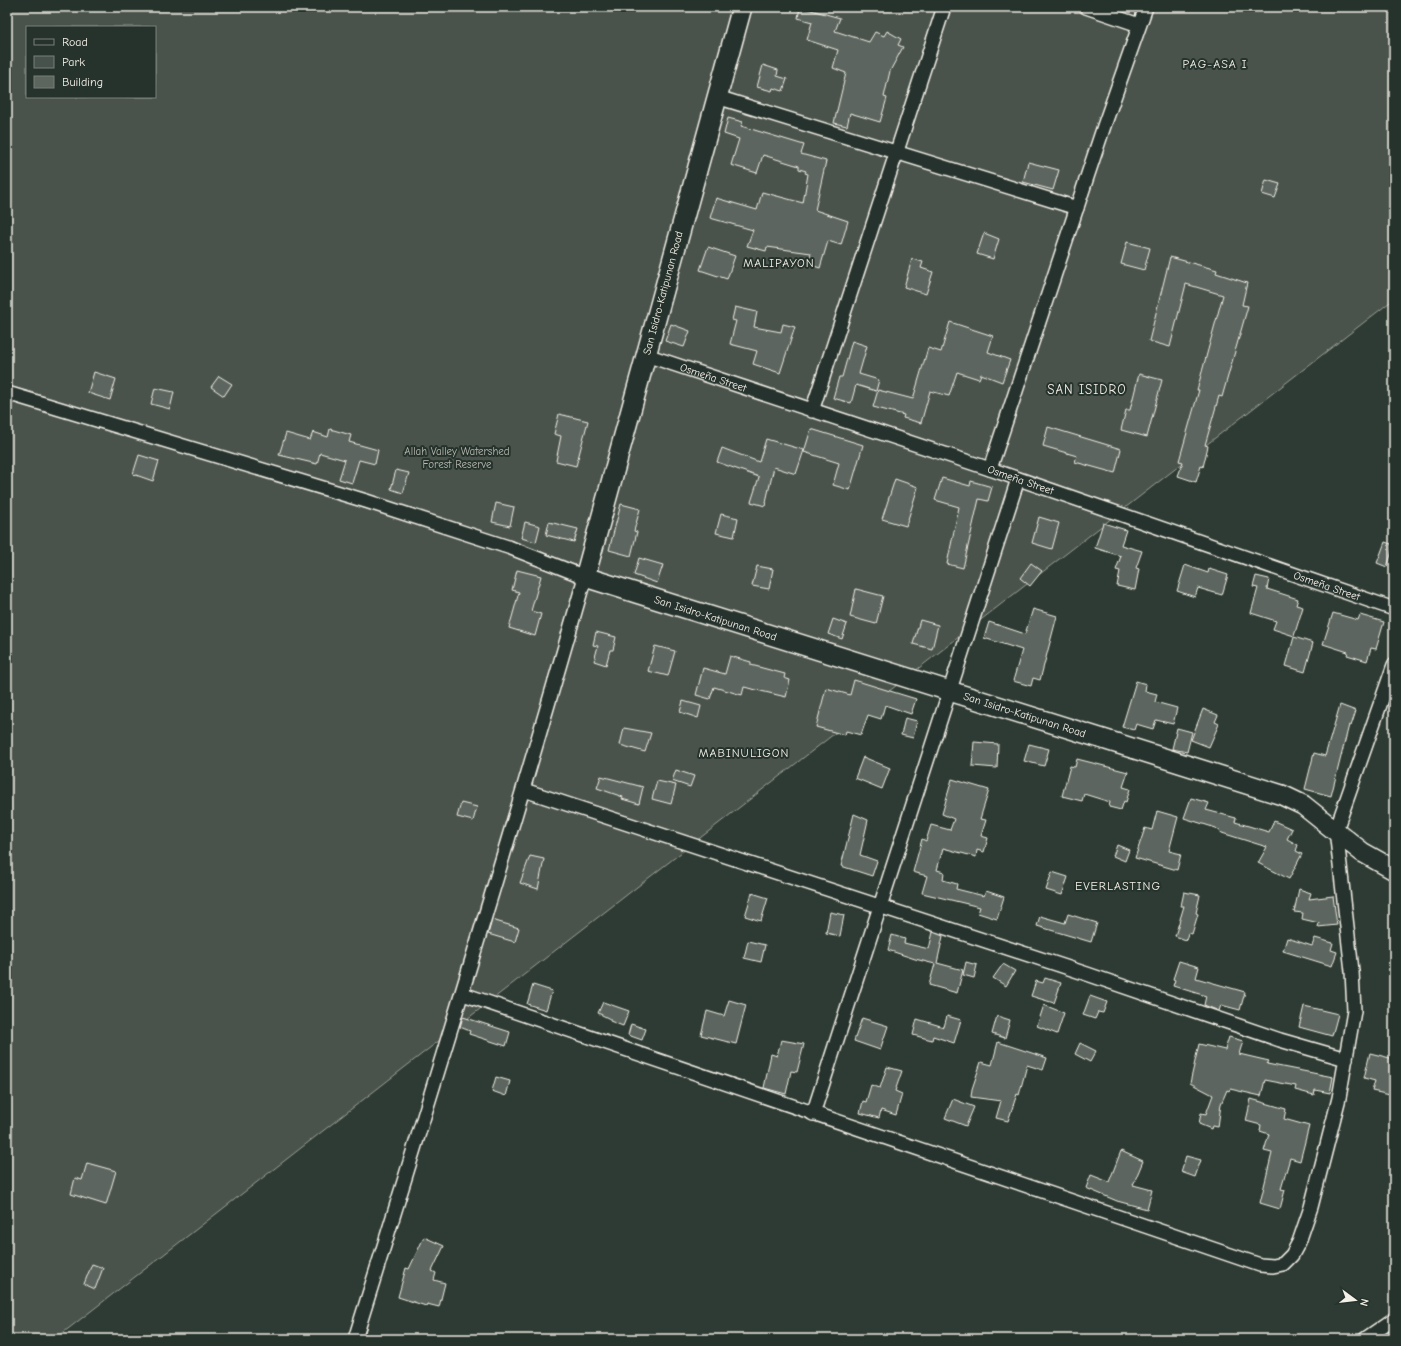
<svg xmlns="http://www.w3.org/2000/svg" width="1401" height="1346" font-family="'Comic Neue',sans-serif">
	<rect width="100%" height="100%" fill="#2e3b34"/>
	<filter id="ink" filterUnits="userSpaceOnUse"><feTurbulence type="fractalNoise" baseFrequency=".025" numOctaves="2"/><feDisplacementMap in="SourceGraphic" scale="8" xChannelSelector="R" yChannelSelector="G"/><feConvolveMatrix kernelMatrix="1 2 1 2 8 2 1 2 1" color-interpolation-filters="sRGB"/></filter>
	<g filter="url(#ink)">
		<path fill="#48524c" stroke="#9ea29a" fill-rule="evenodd" d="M7 7H1394V299L55 1339H7ZM27 27H155V97H27Z"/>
		<g fill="#5c655e" stroke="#f4f1e8">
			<path d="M800 7 840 18 835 31 869 42 875 32 884 36 887 31 901 39 898 45 903 47 890 71 884 97 887 98 880 122 850 113 847 126 834 123 846 73 833 68 838 50 807 40 812 22 798 18Z"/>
			<path d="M763 65 778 70 777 76 787 79 783 91 773 88 772 91 757 87Z"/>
			<path d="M728 118 743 122 741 126 804 145 801 154 826 161 815 210 848 221 841 245 828 241 820 268 808 264 811 253 767 247 766 251 747 246 753 230 710 218 716 198 757 210 762 192 803 203 808 174 805 173 806 171 799 169V166L763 155 757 173 731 165 739 139 724 134Z"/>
			<path d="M1028 162 1059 170 1053 190 1023 182Z"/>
			<path d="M1266 180 1280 184 1275 198 1262 194Z"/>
			<path d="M984 233 999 239 993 259 977 254Z"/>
			<path d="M1127 242 1150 248 1144 270 1121 264Z"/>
			<path d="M708 247 735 256 727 279 700 270Z"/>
			<path d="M1170 257 1217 270 1216 273 1247 283 1242 305 1248 306 1222 397 1219 396 1205 445 1208 446 1203 467 1201 466 1196 482 1178 476 1183 462 1179 461 1199 390H1197L1223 295 1186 284 1170 347 1149 341Z"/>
			<path d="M912 259 923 262 921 268 933 272 926 294 904 287Z"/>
			<path d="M735 307 757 312 754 327 781 332 783 324 795 327 780 373 753 364 757 351 730 344 736 321 732 320Z"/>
			<path d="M950 322 993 336 988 352 1010 360 1002 382 981 374 979 379 957 372 949 396 930 391 921 423 903 418 904 415 873 407 878 390 913 399 928 348 941 352Z"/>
			<path d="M671 324 690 331 684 347 665 341Z"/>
			<path d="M852 341 867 346 859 374 879 380 876 391 856 385 851 403 833 398 839 377H842Z"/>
			<path d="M94 372 116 379 110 400 88 393Z"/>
			<path d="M1139 374 1162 380 1147 437 1121 430 1126 410H1130Z"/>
			<path d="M219 376 232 384 224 396 211 387Z"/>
			<path d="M155 388 174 392 170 409 151 404Z"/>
			<path d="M559 414 588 421 576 466 556 461 561 436 554 434Z"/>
			<path d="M1048 427 1121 449 1115 473 1075 462 1077 456 1043 446Z"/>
			<path d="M330 429 351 435 349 442 378 450 375 464 359 460 352 483 339 479 345 460 320 453 317 464 279 455 286 433 310 440 313 432 328 437Z"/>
			<path d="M811 429 863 445 850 490 833 485 839 463 804 452Z"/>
			<path d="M766 439 804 450 796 474 774 467 765 506 751 502 759 477 717 462 722 448 759 462Z"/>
			<path d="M139 455 159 461 153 481 133 474Z"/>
			<path d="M396 470 409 473 403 493 391 489Z"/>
			<path d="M942 478 970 486 971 481 992 487 988 501 979 499 963 568 947 564 959 507 935 500Z"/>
			<path d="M895 479 918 487 906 526 882 519Z"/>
			<path d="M496 503 514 507 510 526 492 522Z"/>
			<path d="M621 504 640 509 634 531 637 532 631 556 609 550Z"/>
			<path d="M721 514 738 518 734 537 716 533Z"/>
			<path d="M1039 517 1059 523 1052 549 1032 543Z"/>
			<path d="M525 522 540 526 536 542 521 538Z"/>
			<path d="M549 522 578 529 574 542 546 535Z"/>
			<path d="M1103 523 1126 530 1121 545 1142 551 1136 568 1139 569 1135 590 1117 586 1120 571 1116 570 1121 556 1095 548Z"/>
			<path d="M1385 542 1394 545 1387 567 1377 563Z"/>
			<path d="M639 558 663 565 657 583 634 575Z"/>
			<path d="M1031 563 1042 571 1030 586 1020 578Z"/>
			<path d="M1185 565 1208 573 1209 569 1228 575 1222 595 1198 588 1195 597 1177 591Z"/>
			<path d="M757 566 773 569 769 589 752 586Z"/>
			<path d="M517 570 541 576 531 611 541 614 535 636 509 628 519 592 512 590Z"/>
			<path d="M1256 576 1269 579 1267 589 1298 599 1296 605 1303 607 1294 636 1273 629 1276 621 1251 613 1258 588 1253 587Z"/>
			<path d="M856 589 883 596 876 624 850 617Z"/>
			<path d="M1033 609 1057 616 1040 680 1033 678 1031 686 1013 681 1022 650 984 638 989 622 1025 634Z"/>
			<path d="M1333 613 1358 620 1360 615 1384 622 1376 649 1371 648 1367 661 1347 655 1348 652 1323 644Z"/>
			<path d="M833 619 847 624 842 639 828 634Z"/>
			<path d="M920 620 938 625 932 649 913 644Z"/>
			<path d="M596 632 616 637 613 650H610L606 665 594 661 598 646 593 645Z"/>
			<path d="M1294 637 1313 643 1305 672 1286 666Z"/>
			<path d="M655 646 675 651 668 676 648 671Z"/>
			<path d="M730 656 751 662V665L785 674 784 678 790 680 786 697 744 687 742 695 714 687 710 699 696 695 703 668 725 674Z"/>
			<path d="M854 680 916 699 911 714 885 705 881 719 868 715 861 735 846 731 845 735 816 727 826 688 850 695Z"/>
			<path d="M1136 681 1146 684 1145 691 1157 694 1155 702 1177 708 1173 724 1156 720 1153 729 1136 724 1134 730 1122 727Z"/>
			<path d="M683 701 701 706 698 718 680 712Z"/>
			<path d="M1340 705 1356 711 1351 726 1349 725 1331 796 1305 789 1314 753 1325 756Z"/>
			<path d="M1203 709 1218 715 1215 722 1219 724 1209 747 1191 740Z"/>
			<path d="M905 718 917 721 913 738 901 735Z"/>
			<path d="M624 728 651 733 645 752 620 745Z"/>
			<path d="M1177 728 1192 732 1187 752 1172 749Z"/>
			<path d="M974 742 998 744 997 768 972 766Z"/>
			<path d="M1029 744 1049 749 1044 766 1024 761Z"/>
			<path d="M863 757 890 768 882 789 855 778Z"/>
			<path d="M1077 759 1128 772 1123 787 1130 789 1126 802 1124 801 1121 810 1109 807 1110 802 1084 794 1082 801 1062 796 1070 766 1075 767Z"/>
			<path d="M676 770 694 776 690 787 672 781Z"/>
			<path d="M601 776 643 787 639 804 622 799 623 797 597 788Z"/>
			<path d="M952 779 989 790 980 819 986 820 981 836 988 838 984 852 977 850 976 857 943 848 937 870 944 872 943 880 957 884 956 889 984 896 986 891 1004 897 997 919 978 913 980 907 922 893 927 876 913 872 922 839 926 841 931 825 950 830 954 819 942 814Z"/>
			<path d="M657 781 676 785 671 804 652 799Z"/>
			<path d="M1191 798 1209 803 1206 810 1236 818 1235 822 1269 832 1274 821 1292 829 1287 839 1298 845 1296 851 1302 854 1289 879 1258 863 1267 847 1222 833 1216 828 1184 818Z"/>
			<path d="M461 803 477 807 473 821 457 817Z"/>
			<path d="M1157 811 1178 817 1169 851 1181 854 1177 870 1135 858 1145 828 1152 830Z"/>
			<path d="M854 814 868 820 860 855 877 861 872 876 841 866Z"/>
			<path d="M1117 845 1129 850 1125 861 1113 856Z"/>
			<path d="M530 856 544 859 538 889 520 883Z"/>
			<path d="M1052 872 1068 877 1062 895 1046 890Z"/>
			<path d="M1299 889 1311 893 1309 899 1333 896 1337 925 1318 927 1319 923 1302 919 1303 913 1294 912Z"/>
			<path d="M1184 892 1200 895 1196 913 1198 914 1192 934 1188 933 1186 940 1175 936 1184 906H1181Z"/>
			<path d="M752 893 768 898 761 921 745 916Z"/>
			<path d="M830 912 844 915 840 936 826 933Z"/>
			<path d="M1068 914 1097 923 1091 942 1037 926 1040 916 1065 923Z"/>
			<path d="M492 920 519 928 515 942 488 934Z"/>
			<path d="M933 932 943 936 937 963 963 970 957 993 929 985 935 964 915 959 888 950 892 935 905 939 904 943 929 949Z"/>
			<path d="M1287 938 1312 946 1315 938 1333 943 1331 950 1337 952 1332 966 1283 951Z"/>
			<path d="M748 941 765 945 761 962 744 958Z"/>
			<path d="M1179 961 1199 967 1196 978 1245 992 1240 1010 1221 1005 1219 1011 1204 1005 1206 996 1173 986 1175 980 1173 979Z"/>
			<path d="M966 962 977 965 974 978 963 975Z"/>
			<path d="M1003 964 1015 971 1006 986 993 978Z"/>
			<path d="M1045 978 1061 983 1054 1003 1031 996 1036 981 1043 983Z"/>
			<path d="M533 985 552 991 546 1010 527 1004Z"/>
			<path d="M1090 996 1107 1002 1103 1013 1098 1012 1095 1019 1083 1015Z"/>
			<path d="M729 1000 746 1005 736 1044 701 1035 707 1011 724 1016Z"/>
			<path d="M603 1002 629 1011 623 1026 610 1021V1019L598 1013Z"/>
			<path d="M1044 1005 1064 1013 1057 1034 1037 1026Z"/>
			<path d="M1304 1006 1338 1014 1332 1036 1299 1027Z"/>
			<path d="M947 1016 961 1020 954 1043 933 1036 932 1040 913 1035 917 1019 944 1027Z"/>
			<path d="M997 1016 1010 1020 1005 1038 992 1034Z"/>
			<path d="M463 1017 510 1032 506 1046 469 1034 470 1031 460 1027Z"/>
			<path d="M862 1018 888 1026 880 1050 854 1041Z"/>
			<path d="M631 1024 646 1029 642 1040 628 1035Z"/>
			<path d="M1229 1037 1243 1041 1239 1054 1269 1061 1267 1064 1333 1077 1330 1093 1315 1090 1314 1095 1295 1090 1296 1086 1265 1080 1261 1096 1230 1089 1229 1091 1227 1090 1221 1104 1218 1127 1212 1126 1211 1129 1199 1124 1201 1113 1206 1114 1213 1095 1190 1083 1199 1044 1225 1050Z"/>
			<path d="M781 1040 804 1044 797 1072 791 1071 786 1094 764 1088 771 1054 777 1056Z"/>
			<path d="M998 1042 1047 1058 1043 1070 1027 1065 1019 1095 1017 1094 1008 1121 996 1118 1001 1101 971 1097 972 1089 981 1062 992 1065Z"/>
			<path d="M1080 1043 1096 1051 1090 1062 1075 1054Z"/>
			<path d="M1370 1053 1394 1059V1078L1390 1095 1372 1091 1375 1081 1364 1078Z"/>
			<path d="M887 1067 902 1071 895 1091 902 1094 896 1115 881 1110 879 1118 860 1113 863 1101 866 1102 871 1085 880 1088Z"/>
			<path d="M496 1077 510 1081 506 1096 492 1091Z"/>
			<path d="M953 1099 974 1107 966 1126 945 1118Z"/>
			<path d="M1251 1099 1286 1109 1284 1119 1309 1126 1300 1161 1290 1158 1281 1189 1285 1190 1280 1209 1260 1203 1272 1153 1264 1151 1269 1134 1260 1131 1261 1125 1246 1121Z"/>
			<path d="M1121 1151 1143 1161 1133 1185 1152 1190 1147 1209 1117 1201 1086 1188 1091 1175 1109 1182Z"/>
			<path d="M1186 1156 1201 1160 1195 1177 1181 1172Z"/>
			<path d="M87 1163 116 1171 106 1205 71 1194 75 1178 82 1180Z"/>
			<path d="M424 1237 444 1246 432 1271 436 1273 434 1280 445 1283 439 1307 427 1304 426 1306 398 1297 406 1268 409 1269Z"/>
			<path d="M92 1264 103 1268 95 1289 84 1284Z"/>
		</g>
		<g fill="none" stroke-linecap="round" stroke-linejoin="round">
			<g stroke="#f4f1e8" stroke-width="16">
				<g id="street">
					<path d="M1086 7 1139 25"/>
					<path d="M717 97 1077 208"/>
					<path id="s1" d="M646 355 990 469 1394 609"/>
					<path d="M7 393 366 501 511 548 585 577C512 832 434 1086 355 1339"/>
					<path d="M812 411 944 7"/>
					<path d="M990 469 1104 126 1146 7"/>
					<path d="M524 790 1087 974 1280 1040 1346 1059"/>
					<path d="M463 994 1260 1265 1273 1266 1283 1264 1292 1255 1299 1242 1311 1207 1339 1098 1354 1011 1352 971 1336 830 1394 665"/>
					<path d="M813 1114 1018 479"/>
					<path d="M1365 1339 1394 1319"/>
				</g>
			</g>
			<g stroke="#f4f1e8" stroke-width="22">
				<g id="secondary">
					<path id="s2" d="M742 7 585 577 1282 795 1303 805 1362 852 1394 870"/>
				</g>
			</g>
			<use href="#street" stroke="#26332d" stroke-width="13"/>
			<use href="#secondary" stroke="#26332d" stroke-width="19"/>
		</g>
	</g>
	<g text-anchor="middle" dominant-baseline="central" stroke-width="4" stroke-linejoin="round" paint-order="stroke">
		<g font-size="11" fill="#f4f1e8" stroke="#26332d">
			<text transform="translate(663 293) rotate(-75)">San Isidro-Katipunan Road</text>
			<text stroke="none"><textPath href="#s1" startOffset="71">Osmeña Street</textPath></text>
			<text stroke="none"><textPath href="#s1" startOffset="395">Osmeña Street</textPath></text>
			<text stroke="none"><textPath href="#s1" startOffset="719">Osmeña Street</textPath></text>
			<text stroke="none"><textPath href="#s2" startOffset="728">San Isidro-Katipunan Road</textPath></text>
			<text stroke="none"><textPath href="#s2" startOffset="1052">San Isidro-Katipunan Road</textPath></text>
		</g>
		<g font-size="11" fill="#b8b9b1" stroke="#26332d">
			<text x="457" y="451">Allah Valley Watershed<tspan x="457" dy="13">Forest Reserve</tspan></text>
		</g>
		<g font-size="12" letter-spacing="1" fill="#f4f1e8" stroke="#26332d">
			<text x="1215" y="64">PAG-ASA I</text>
			<text x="779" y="263">MALIPAYON</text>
			<text x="744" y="753">MABINULIGON</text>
			<text x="1118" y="886">EVERLASTING</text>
		</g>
		<g font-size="13" letter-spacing="1" fill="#f4f1e8" stroke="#26332d">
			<text x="1087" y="389">SAN ISIDRO</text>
		</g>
	</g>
	<rect width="1401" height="1346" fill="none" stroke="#26332d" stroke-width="24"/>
	<rect x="12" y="12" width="1377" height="1322" fill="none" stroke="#f4f1e8" stroke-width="1.5" filter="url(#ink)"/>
	<rect x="26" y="26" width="130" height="72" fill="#26332d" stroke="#787f78"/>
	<rect x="34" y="39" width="20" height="6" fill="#26332d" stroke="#787f78"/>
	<text x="62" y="46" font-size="12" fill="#f4f1e8">Road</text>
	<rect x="34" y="56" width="20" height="12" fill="#48524c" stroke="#787f78"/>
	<text x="62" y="66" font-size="12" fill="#f4f1e8">Park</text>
	<rect x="34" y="76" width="20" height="12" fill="#5c655e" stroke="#787f78"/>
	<text x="62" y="86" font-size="12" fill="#f4f1e8">Building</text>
	<g transform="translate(1355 1300) rotate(105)" stroke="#26332d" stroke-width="3" paint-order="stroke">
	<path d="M0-3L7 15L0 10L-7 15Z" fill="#f4f1e8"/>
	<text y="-6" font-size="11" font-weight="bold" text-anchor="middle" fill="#f4f1e8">N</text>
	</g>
</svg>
